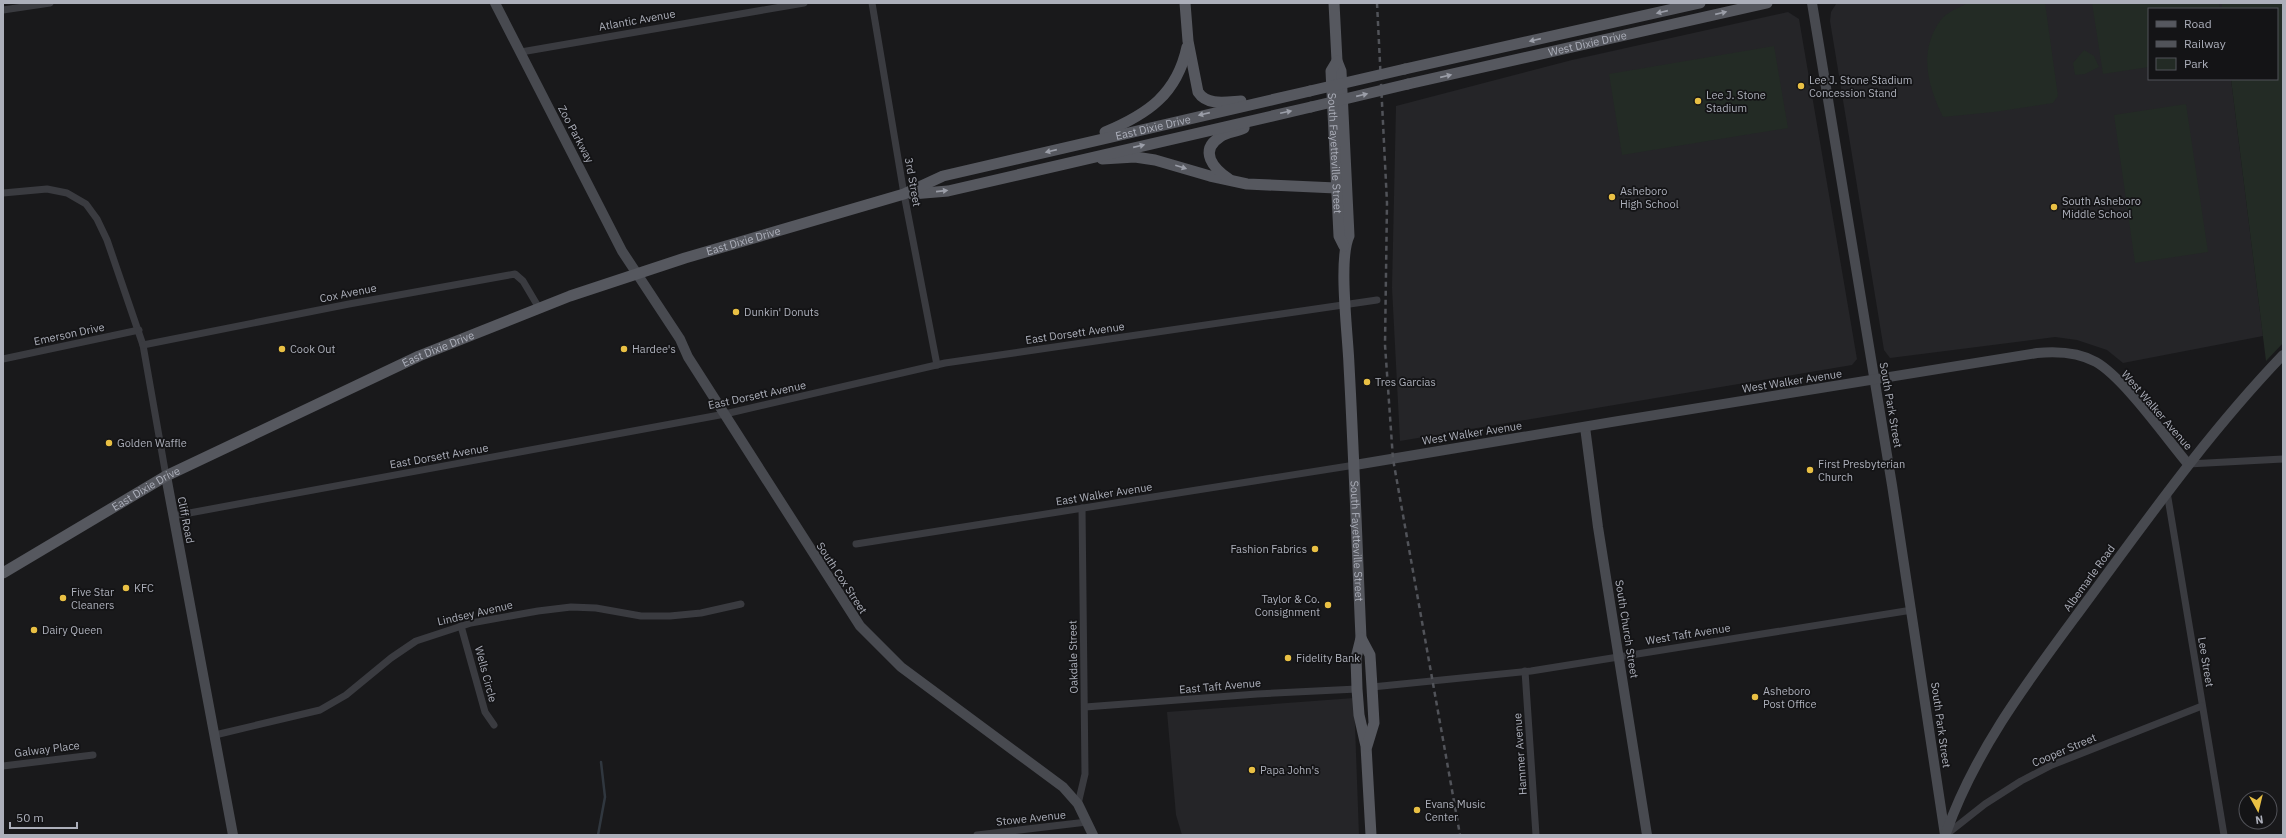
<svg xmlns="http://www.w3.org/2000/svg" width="2286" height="838" font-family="'IBM Plex Sans',sans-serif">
	<rect width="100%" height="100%" fill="#19191b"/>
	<g fill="#252528">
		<path d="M1839 3H2222V9H2149V79H2231L2263 336 2123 363 2107 350 2077 340 2055 337 1890 358 1884 350 1830 21 1831 12 1836 4Z"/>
		<path d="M1788 12 1799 19 1857 359 1852 365 1400 441 1392 288 1396 106 1572 60Z"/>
		<path d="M1354 698 1359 835H1182L1176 815 1167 712Z"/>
	</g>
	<g fill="#232b25">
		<path d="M1968 3H2045L2058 96 2053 103 1994 112 1943 117C1928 86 1918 52 1940 21 1946 12 1959 8 1968 3Z"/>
		<path d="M2092 3H2219L2220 9H2149V67L2103 74Z"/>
		<path d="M2222 3H2283V343L2266 361 2231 79H2277V9H2222Z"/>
		<path d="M1774 46 1788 128 1622 155 1609 74Z"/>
		<path d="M2084 50 2094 56 2099 67 2085 74 2075 75 2073 63Z"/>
		<path d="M2186 104 2208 252 2135 263 2114 115Z"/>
	</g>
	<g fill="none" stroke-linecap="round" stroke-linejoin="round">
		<path stroke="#30373f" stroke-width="2.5" d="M598 835 605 797 601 762"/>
		<g stroke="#3a3b40" stroke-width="7">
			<path d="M872 3 904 194 937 365"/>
			<path d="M3 10 50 3"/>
			<path d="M521 52 804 3"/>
			<path d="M3 193 47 189 67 193 86 204 97 219 107 240 143 345 166 476"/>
			<path d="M143 345 349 304 515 274 523 281 539 308"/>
			<path d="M3 359 139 330"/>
			<path d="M2188 464 2283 459"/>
			<path d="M2167 492 2224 835"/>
			<path d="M173 516 725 414 945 363 1377 300"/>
			<path d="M856 544 1355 465"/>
			<path d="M461 626 485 712 494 725"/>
			<path d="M1525 671 1536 835"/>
			<path d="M1372 687 1531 671 1912 610"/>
			<path d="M1085 707 1257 694 1357 689"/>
			<path d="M215 735 320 710 346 695 391 658 416 641 471 623 538 611 571 607 596 608 641 616H670L701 613 741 604"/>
			<path d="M3 766 93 755"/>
			<path d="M1078 804 1085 774 1082 508"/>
			<path d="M1947 834 1985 804 2021 781 2052 765 2202 706"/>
			<path d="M977 835 1087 822"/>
		</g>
		<g stroke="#484a50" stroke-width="10">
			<path d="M495 3 622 251 680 339 688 357 860 626 901 667 1063 787 1078 804 1093 835"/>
			<path d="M1812 3 1892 485 1945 835"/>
			<path d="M1585 427 1598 527 1647 835"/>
			<path d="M1355 465C1582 426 1810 390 2037 353 2058 351 2078 352 2096 362 2124 378 2166 438 2188 464"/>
			<path d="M166 476 233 835"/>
			<path d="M1946 833C1977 745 2035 672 2090 597 2151 514 2211 430 2283 355"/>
		</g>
		<g stroke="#56585f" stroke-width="11">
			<path d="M1185 3 1188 41 1198 92C1207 106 1226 102 1241 101"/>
			<path id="s1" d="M1334 3 1337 61 1341 71 1349 236C1338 259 1348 336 1349 365 1354 456 1357 547 1361 638L1356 658 1357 689 1359 715 1366 746 1371 835"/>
			<path id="s2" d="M1337 61 1331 71 1339 236 1344 246"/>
			<path d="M1405 69 1700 3"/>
			<path id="s3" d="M1408 84 1767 3"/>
			<path d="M1105 132C1148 114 1177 94 1187 47"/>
			<path d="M1102 159 1135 157 1155 160 1210 176 1247 184 1336 188"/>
			<path d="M1229 179C1214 169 1198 151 1220 137 1227 132 1236 132 1244 128"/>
			<path d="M912 194 948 191 1311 107"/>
			<path id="s4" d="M3 573 166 476 419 356 570 296 685 258 904 194 943 176 1310 91"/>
			<path d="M1361 638 1370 655 1372 687 1374 723 1367 746"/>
		</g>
		<path stroke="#515359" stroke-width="2.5" stroke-dasharray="5 4" stroke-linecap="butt" d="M1377 3 1387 203 1385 345 1393 459 1460 835"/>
		<g stroke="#56585f" stroke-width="11">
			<path d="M1310 91 1405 69"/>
			<path d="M1311 107 1408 84"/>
		</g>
	</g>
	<defs><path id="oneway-solid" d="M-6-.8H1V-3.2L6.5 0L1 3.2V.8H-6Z"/></defs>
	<g fill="#9b9ea8">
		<use href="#oneway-solid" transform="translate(1662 12) rotate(167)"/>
		<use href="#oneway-solid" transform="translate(1721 13) rotate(-13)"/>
		<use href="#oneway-solid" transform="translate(1535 40) rotate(167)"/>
		<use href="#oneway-solid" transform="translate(1446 76) rotate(-13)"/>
		<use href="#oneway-solid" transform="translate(1362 95) rotate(-13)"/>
		<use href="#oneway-solid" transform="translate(1286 112) rotate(-12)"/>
		<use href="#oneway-solid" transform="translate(1204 114) rotate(167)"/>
		<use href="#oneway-solid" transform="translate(1139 146) rotate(-13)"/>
		<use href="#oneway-solid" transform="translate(1051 151) rotate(167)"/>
		<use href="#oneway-solid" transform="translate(1181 167) rotate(17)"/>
		<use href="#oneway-solid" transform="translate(942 191) rotate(-6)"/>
	</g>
	<g fill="#e9c044" stroke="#141416" stroke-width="1.5">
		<circle cx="1801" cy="86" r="4"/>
		<circle cx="1698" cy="101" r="4"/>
		<circle cx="1612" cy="197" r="4"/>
		<circle cx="2054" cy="207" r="4"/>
		<circle cx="736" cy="312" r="4"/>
		<circle cx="282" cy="349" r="4"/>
		<circle cx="624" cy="349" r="4"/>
		<circle cx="1367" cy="382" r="4"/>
		<circle cx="109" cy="443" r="4"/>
		<circle cx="1810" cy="470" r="4"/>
		<circle cx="1315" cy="549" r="4"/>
		<circle cx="126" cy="588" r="4"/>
		<circle cx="63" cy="598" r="4"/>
		<circle cx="1328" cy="605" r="4"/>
		<circle cx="34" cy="630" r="4"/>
		<circle cx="1288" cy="658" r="4"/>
		<circle cx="1755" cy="697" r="4"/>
		<circle cx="1252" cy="770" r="4"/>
		<circle cx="1417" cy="810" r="4"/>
	</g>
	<g text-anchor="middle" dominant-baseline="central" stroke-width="3.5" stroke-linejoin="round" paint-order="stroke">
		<g font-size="11" fill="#acafba" stroke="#141416">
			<text transform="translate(637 20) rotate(-10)">Atlantic Avenue</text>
			<text stroke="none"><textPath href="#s3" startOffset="184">West Dixie Drive</textPath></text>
			<text stroke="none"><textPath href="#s4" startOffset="1240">East Dixie Drive</textPath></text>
			<text transform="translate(576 134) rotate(62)">Zoo Parkway</text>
			<text stroke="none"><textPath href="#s2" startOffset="94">South Fayetteville Street</textPath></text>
			<text transform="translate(913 182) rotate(80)">3rd Street</text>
			<text stroke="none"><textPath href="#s4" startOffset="814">East Dixie Drive</textPath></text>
			<text transform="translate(348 293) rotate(-11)">Cox Avenue</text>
			<text transform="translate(1075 333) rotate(-8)">East Dorsett Avenue</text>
			<text transform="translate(69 334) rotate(-12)">Emerson Drive</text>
			<text stroke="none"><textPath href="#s4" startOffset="490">East Dixie Drive</textPath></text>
			<text transform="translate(1792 381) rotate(-9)">West Walker Avenue</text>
			<text transform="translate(757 395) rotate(-12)">East Dorsett Avenue</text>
			<text transform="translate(1891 405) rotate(80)">South Park Street</text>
			<text transform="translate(2157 410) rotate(49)">West Walker Avenue</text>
			<text transform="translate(1472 433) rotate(-9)">West Walker Avenue</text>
			<text transform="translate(439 456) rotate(-10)">East Dorsett Avenue</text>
			<text stroke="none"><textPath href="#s4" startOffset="166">East Dixie Drive</textPath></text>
			<text transform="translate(1104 494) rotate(-9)">East Walker Avenue</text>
			<text transform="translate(186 520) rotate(79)">Cliff Road</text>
			<text stroke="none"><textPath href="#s1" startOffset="540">South Fayetteville Street</textPath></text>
			<text transform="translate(842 578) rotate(57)">South Cox Street</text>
			<text transform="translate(2089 578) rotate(-54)">Albemarle Road</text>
			<text transform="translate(475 613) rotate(-13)">Lindsey Avenue</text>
			<text transform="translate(1627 629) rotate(81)">South Church Street</text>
			<text transform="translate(1688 634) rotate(-9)">West Taft Avenue</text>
			<text transform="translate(1073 657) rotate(-91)">Oakdale Street</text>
			<text transform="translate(2206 662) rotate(81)">Lee Street</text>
			<text transform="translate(486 674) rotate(75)">Wells Circle</text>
			<text transform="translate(1220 686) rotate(-5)">East Taft Avenue</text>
			<text transform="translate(1941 725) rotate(82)">South Park Street</text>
			<text transform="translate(47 749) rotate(-7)">Galway Place</text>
			<text transform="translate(2064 750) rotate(-23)">Cooper Street</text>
			<text transform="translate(1520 754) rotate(-94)">Hammer Avenue</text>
			<text transform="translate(1031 818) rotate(-6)">Stowe Avenue</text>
		</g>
		<g font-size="11" fill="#acafba" stroke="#141416" text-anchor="start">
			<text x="1809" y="80">Lee J. Stone Stadium<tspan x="1809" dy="13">Concession Stand</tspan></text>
			<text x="1706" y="95">Lee J. Stone<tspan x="1706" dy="13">Stadium</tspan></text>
			<text x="1620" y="191">Asheboro<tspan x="1620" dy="13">High School</tspan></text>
			<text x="2062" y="201">South Asheboro<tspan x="2062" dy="13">Middle School</tspan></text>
			<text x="744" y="312">Dunkin' Donuts</text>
			<text x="290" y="349">Cook Out</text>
			<text x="632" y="349">Hardee's</text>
			<text x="1375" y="382">Tres Garcias</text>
			<text x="117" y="443">Golden Waffle</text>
			<text x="1818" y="464">First Presbyterian<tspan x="1818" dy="13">Church</tspan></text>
			<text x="1307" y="549" text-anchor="end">Fashion Fabrics</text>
			<text x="134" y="588">KFC</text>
			<text x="71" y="592">Five Star<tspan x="71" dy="13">Cleaners</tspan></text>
			<text x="1320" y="599" text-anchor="end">Taylor &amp; Co.<tspan x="1320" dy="13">Consignment</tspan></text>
			<text x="42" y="630">Dairy Queen</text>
			<text x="1296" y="658">Fidelity Bank</text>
			<text x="1763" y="691">Asheboro<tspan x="1763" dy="13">Post Office</tspan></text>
			<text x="1260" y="770">Papa John's</text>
			<text x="1425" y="804">Evans Music<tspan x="1425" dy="13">Center</tspan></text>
		</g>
	</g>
	<rect width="2286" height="838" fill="none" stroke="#acafba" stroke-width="8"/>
	<rect x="2148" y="8" width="130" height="72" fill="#141416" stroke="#515258"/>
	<rect x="2156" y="21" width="20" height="6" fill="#56585f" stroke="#515258"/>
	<text x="2184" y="28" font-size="12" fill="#acafba">Road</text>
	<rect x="2156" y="41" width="20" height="6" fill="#515359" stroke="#515258"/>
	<text x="2184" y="48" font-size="12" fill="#acafba">Railway</text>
	<rect x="2156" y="58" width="20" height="12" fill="#232b25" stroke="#515258"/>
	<text x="2184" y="68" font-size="12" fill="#acafba">Park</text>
	<g transform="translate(2258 810) rotate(172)"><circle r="19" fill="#141416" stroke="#515258"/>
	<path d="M0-3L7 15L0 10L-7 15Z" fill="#e9c044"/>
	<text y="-6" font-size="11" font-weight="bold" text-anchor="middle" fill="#acafba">N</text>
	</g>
	<path d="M10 822v6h67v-6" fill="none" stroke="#acafba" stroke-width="2"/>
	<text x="16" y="822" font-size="12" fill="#acafba" stroke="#141416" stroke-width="3" paint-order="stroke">50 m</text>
</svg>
